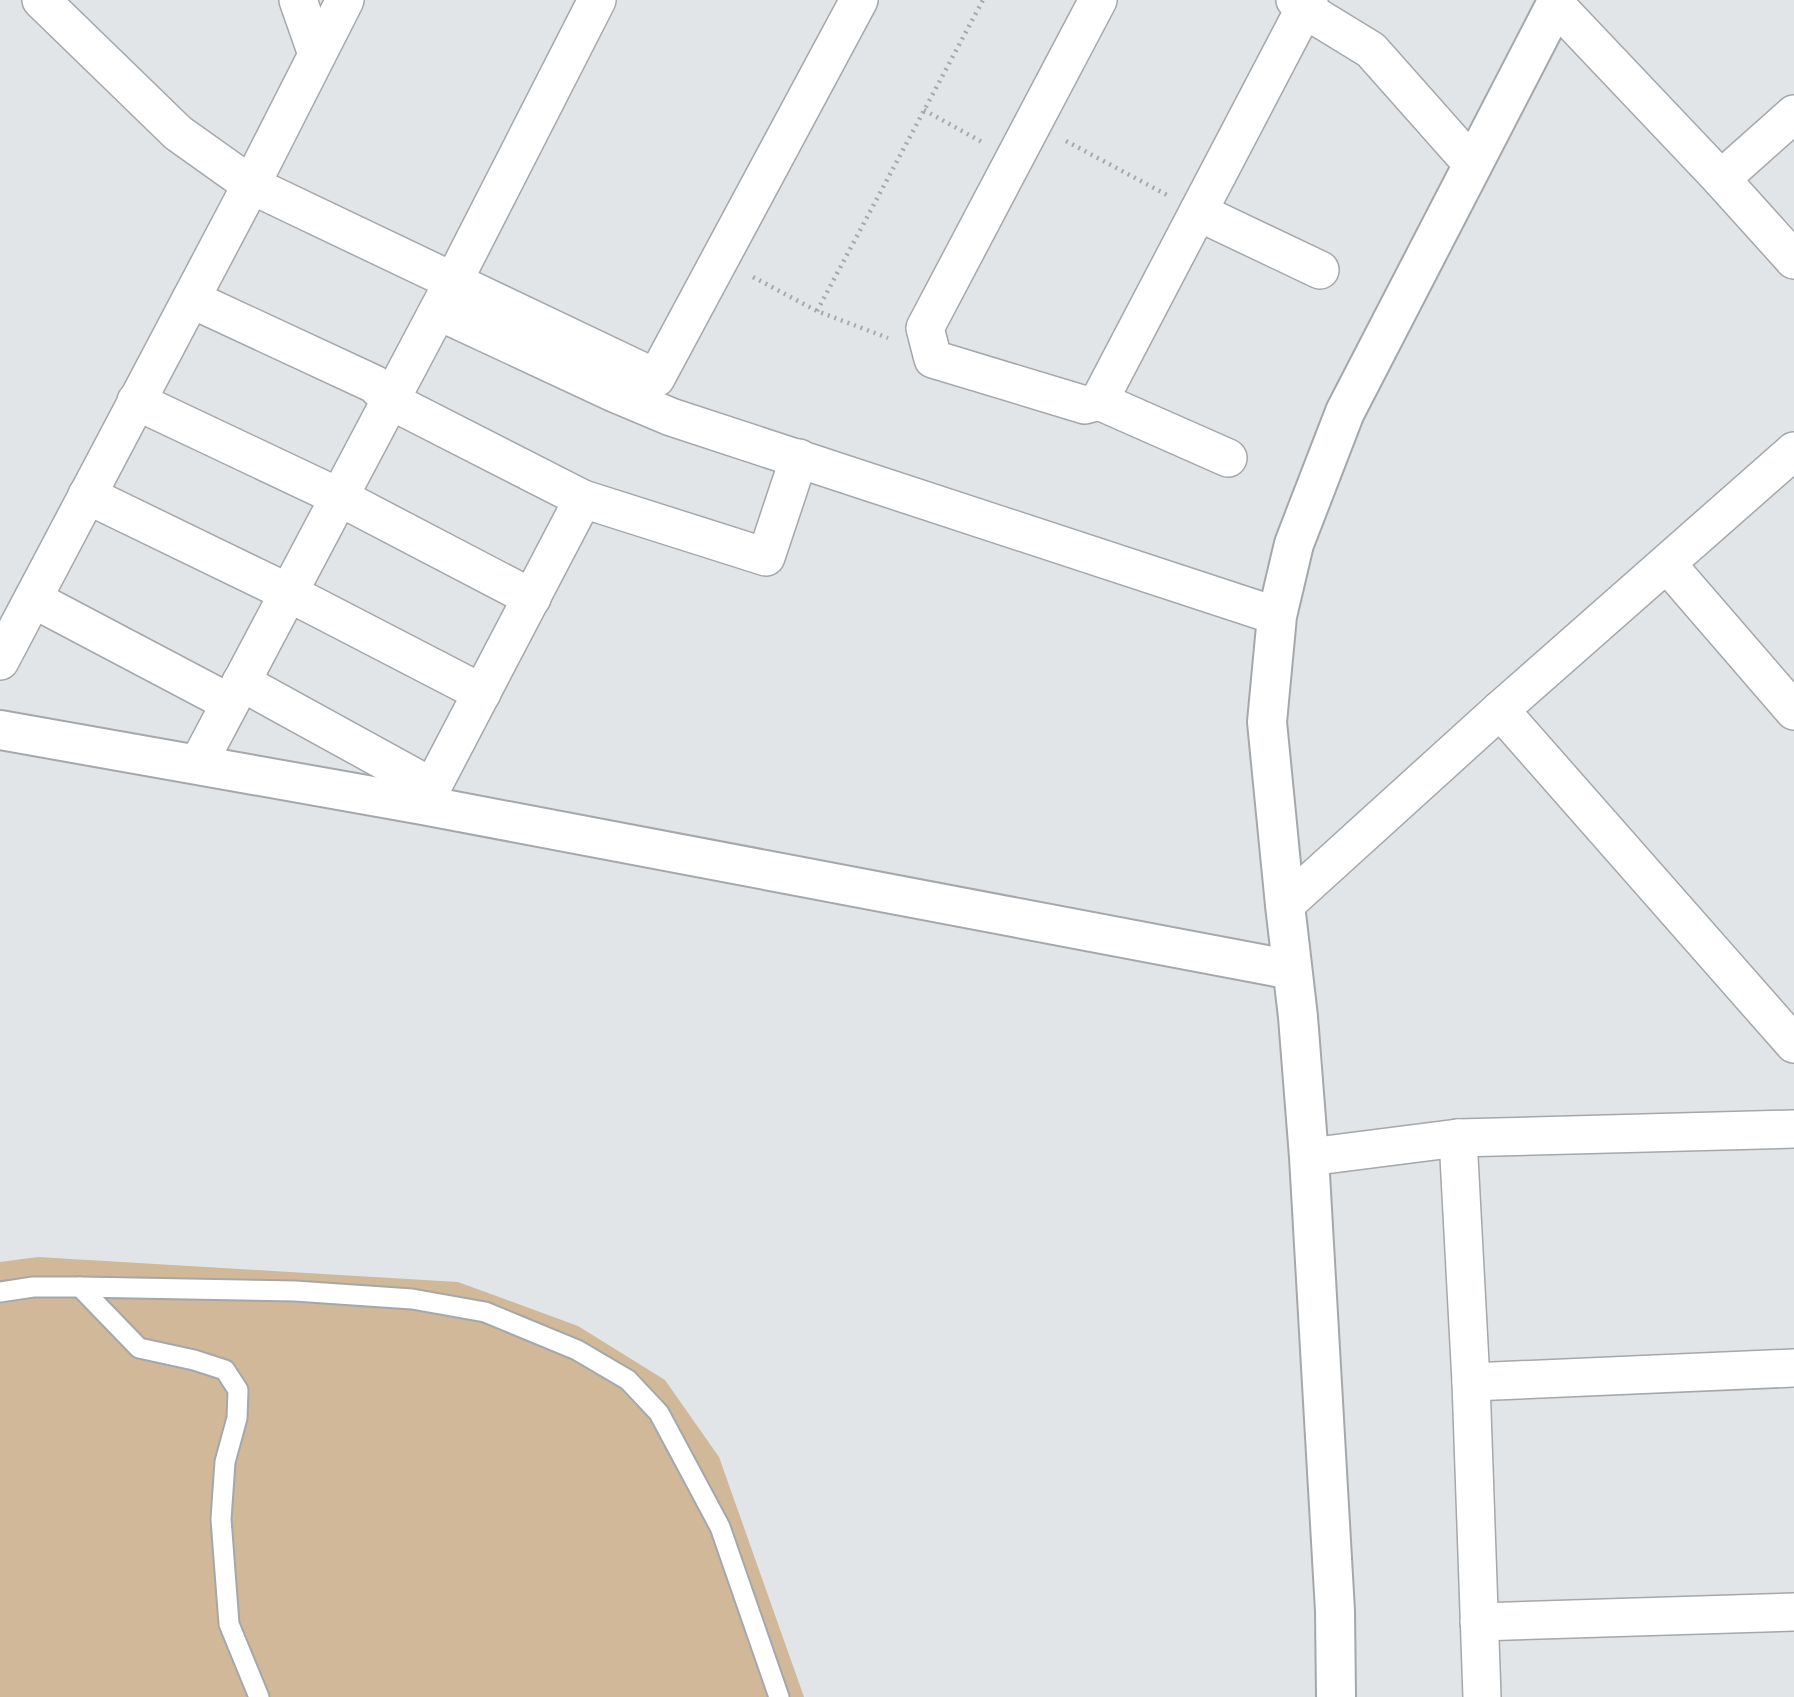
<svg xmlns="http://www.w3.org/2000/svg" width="1794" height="1697" font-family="Quicksand,sans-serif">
	<rect width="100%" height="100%" fill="#e2e5e7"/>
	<path fill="#d0b899" d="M38 1257 458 1282 578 1326 665 1380 719 1457 804 1697H0V1262Z"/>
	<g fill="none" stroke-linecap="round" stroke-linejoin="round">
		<g stroke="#a4a8aa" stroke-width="23">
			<g id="lane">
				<path d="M80 1287 139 1348 194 1360 225 1370 238 1390 237 1418 225 1462 221 1519 229 1624 259 1697"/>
				<path d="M0 1292 33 1287H80L295 1291 412 1299 485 1312 577 1350 628 1380 659 1413 720 1527 779 1697"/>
			</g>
		</g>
		<g stroke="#a4a8aa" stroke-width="40">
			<g id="street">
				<path d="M41 0 178 133 251 185 656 378 859 0"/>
				<path d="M298 0 317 54"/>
				<path d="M1098 0 925 328 933 359 1085 405 1099 401 1309 0"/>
				<path d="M1295 0 1304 9 1371 50 1473 165"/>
				<path d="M1555 4 1721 179 1794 260"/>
				<path d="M1721 179 1794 114"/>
				<path d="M1198 212 1320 270"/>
				<path d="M191 299 374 384 391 401 583 499"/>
				<path d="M438 311 614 393 671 417 1277 616"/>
				<path d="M136 401 339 497 532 598"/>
				<path d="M1099 401 1228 458"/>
				<path d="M87 495 289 593 482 693"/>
				<path d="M1667 564 1794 711"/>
				<path d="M33 599 230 703"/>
				<path d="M0 661 251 185 345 0"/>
				<path d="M241 682 432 787"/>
				<path d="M1500 710 1794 1044"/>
				<path d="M198 764 453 282 597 0"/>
				<path d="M423 805 583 499 766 557 799 458"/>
				<path d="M1285 905 1500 710 1794 451"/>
				<path d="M1458 1138 1471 1382 1482 1697"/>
				<path d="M1309 1157 1458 1138 1794 1129"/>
				<path d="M1471 1382 1794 1368"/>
				<path d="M1479 1622 1794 1612"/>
			</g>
		</g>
		<g stroke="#a4a8aa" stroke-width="42">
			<g id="secondary">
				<path d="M0 730 423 805 1292 970"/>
				<path d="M1336 1697 1335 1611 1309 1157 1298 1017 1285 905 1267 722 1277 616 1294 544 1345 412 1558 0"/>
			</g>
		</g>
		<g stroke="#a6a9aa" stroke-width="4.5" stroke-dasharray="2 5" stroke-linecap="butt">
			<path d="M924 110 982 142"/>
			<path d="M1066 141 1167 195"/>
			<path d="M753 277 817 311 888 338"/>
			<path d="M817 311 983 0"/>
		</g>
		<use href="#lane" stroke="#fff" stroke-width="19"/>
		<use href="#street" stroke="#fff" stroke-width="37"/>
		<use href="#secondary" stroke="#fff" stroke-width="38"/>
	</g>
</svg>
